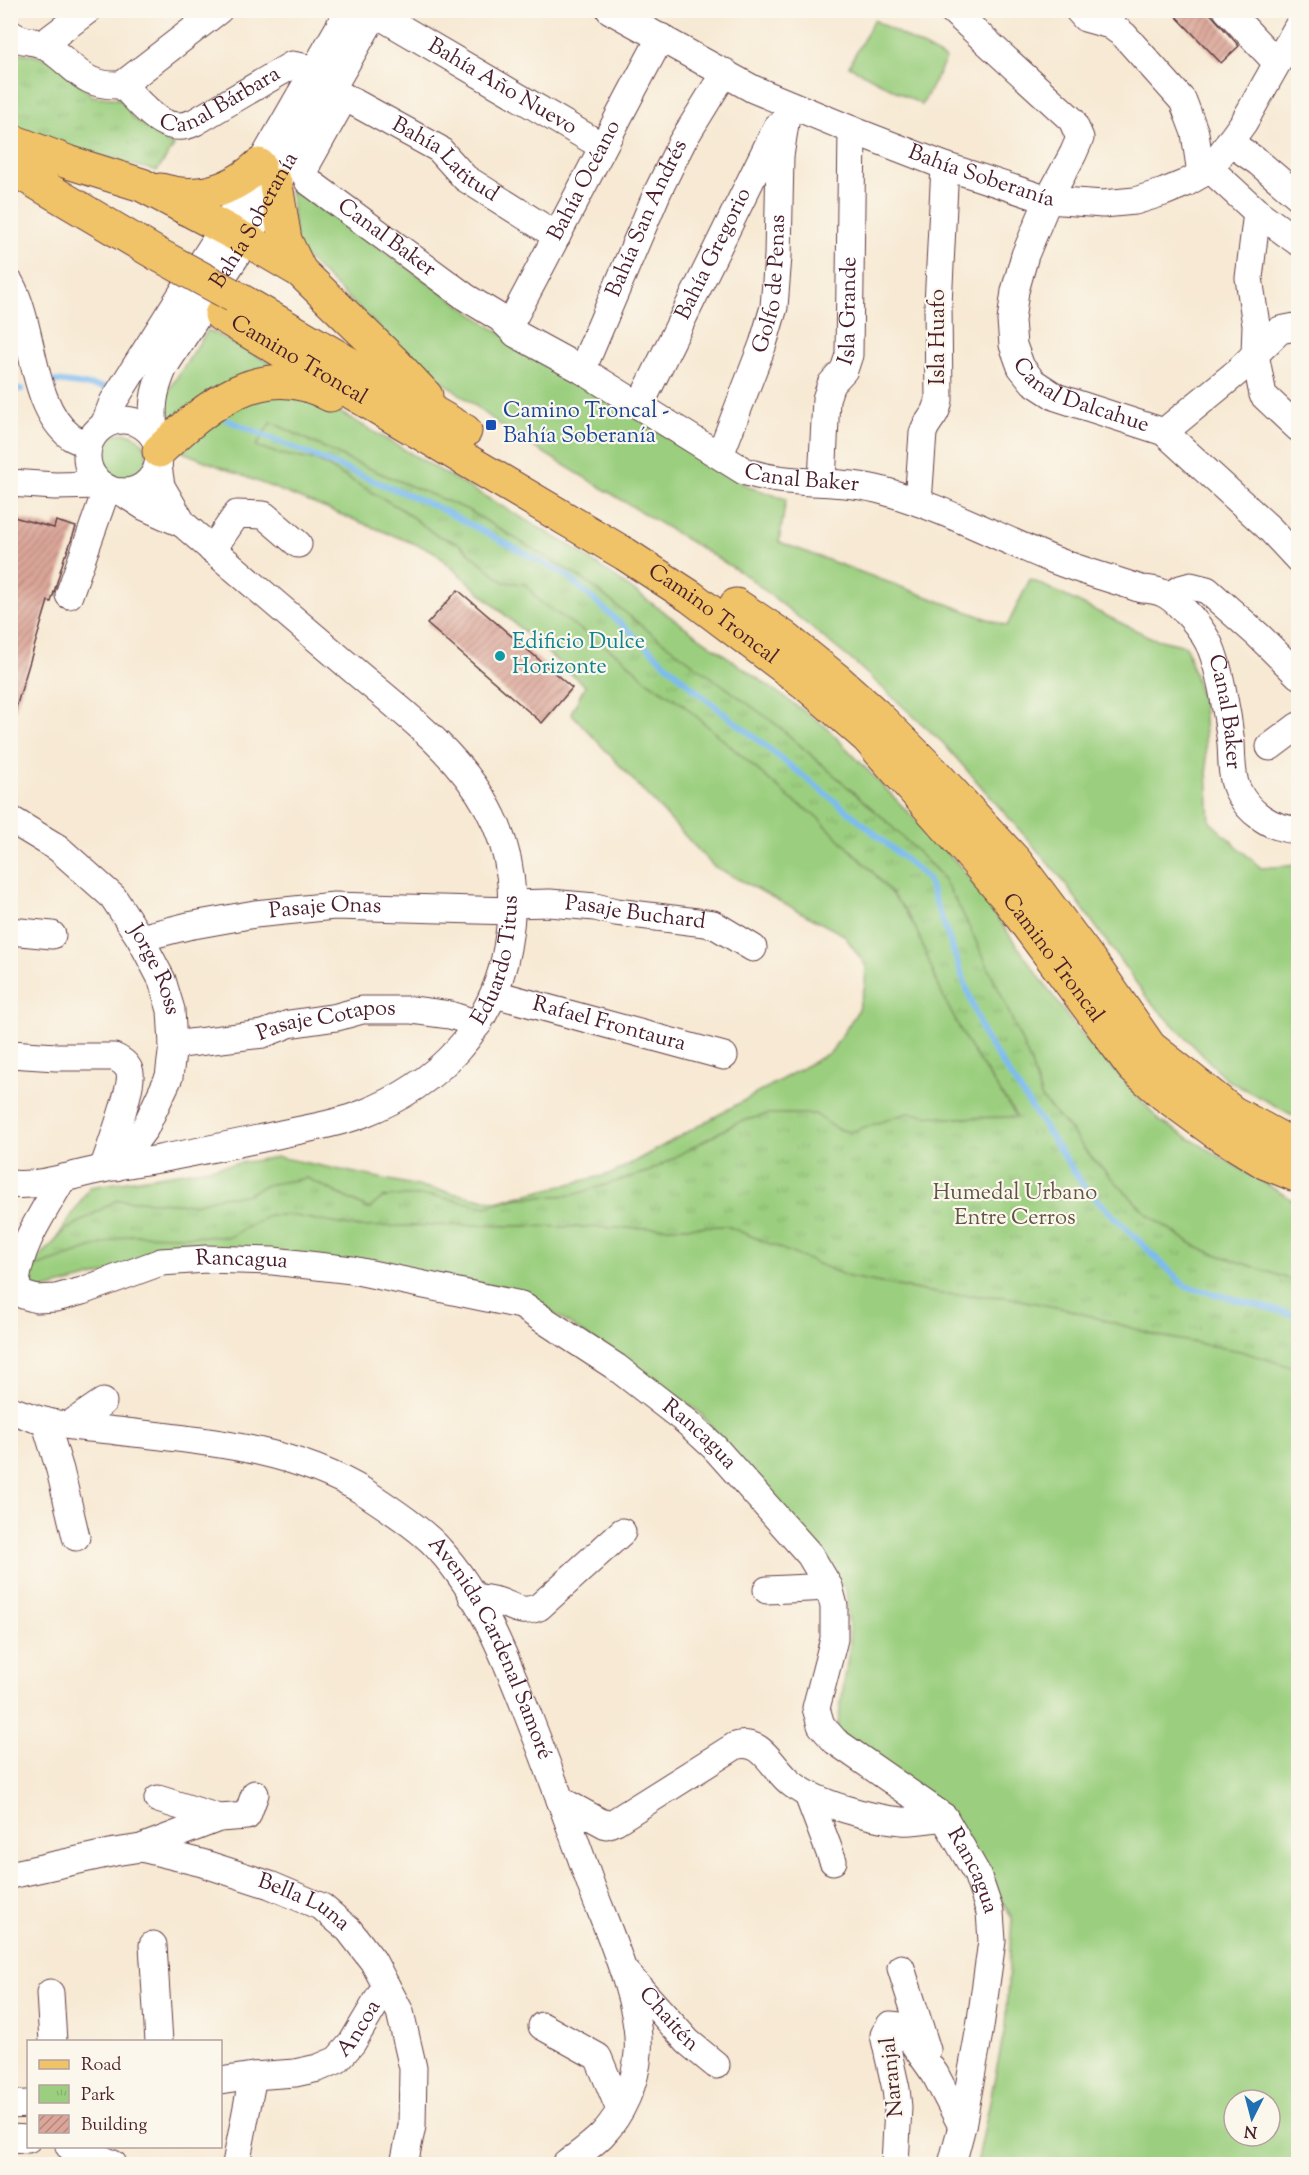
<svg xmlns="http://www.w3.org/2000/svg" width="1309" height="2175" font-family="'Sorts Mill Goudy',serif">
	<defs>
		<pattern id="park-tufts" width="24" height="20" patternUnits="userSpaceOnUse" patternTransform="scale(1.5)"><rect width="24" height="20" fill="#9bcf7f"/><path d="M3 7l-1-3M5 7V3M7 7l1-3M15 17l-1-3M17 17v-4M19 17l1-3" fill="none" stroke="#87b16e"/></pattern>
		<pattern id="building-hatch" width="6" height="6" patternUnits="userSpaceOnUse" patternTransform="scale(1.5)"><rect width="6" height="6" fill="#dba699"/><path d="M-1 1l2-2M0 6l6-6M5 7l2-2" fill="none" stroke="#b4877d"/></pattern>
	</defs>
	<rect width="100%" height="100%" fill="#fbf7ec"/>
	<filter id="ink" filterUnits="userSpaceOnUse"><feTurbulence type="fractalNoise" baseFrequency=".0167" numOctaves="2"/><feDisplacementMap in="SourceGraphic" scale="12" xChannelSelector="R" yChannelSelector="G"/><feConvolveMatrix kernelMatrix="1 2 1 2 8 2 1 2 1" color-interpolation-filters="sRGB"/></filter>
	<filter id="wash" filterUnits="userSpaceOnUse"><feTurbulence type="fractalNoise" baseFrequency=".008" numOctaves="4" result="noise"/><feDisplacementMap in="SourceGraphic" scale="24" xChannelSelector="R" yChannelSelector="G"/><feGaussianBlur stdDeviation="1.35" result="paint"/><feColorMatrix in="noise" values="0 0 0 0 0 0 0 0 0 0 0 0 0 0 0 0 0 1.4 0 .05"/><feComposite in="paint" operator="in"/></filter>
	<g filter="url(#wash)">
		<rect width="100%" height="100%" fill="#f7e9d3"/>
		<g fill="#9bcf7f" stroke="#727755" stroke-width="1.5" fill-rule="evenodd">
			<path d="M874 20 946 59 922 105 849 66Z"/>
			<path d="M290 188 362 235 494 329 749 487 786 499 779 542 1007 626 1030 579 1152 638 1186 646 1203 703 1210 822 1261 868 1298 865V1118L1227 1080 1147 998 1059 875 943 743 854 662 747 576 511 433 403 351 297 249Z"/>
			<path d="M208 330 289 373 173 427 167 411 166 394Z"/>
			<path d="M278 392 312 396 572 547 825 726 961 867 1073 1024 1160 1121 1298 1203V2164H977L1005 2028 1012 1918 951 1819 837 1731 850 1643 846 1590 699 1412 531 1298 169 1257 38 1291 30 1283 32 1271 48 1252 90 1187 278 1157 496 1202 614 1173 831 1052 857 1012 865 986 866 966 844 935 713 866 571 713 585 686 433 551 180 451 239 405ZM1234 2100H1270V2136H1234Z"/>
			<circle cx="123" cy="457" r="24"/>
		</g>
		<g fill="url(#park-tufts)" stroke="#727755" stroke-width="1.5">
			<path d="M10 48 13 51 56 60 92 96 122 99 133 118 174 146 157 171 61 147 11 128Z"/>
			<path d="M271 422 349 460 468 510 586 581 647 630 777 725 883 818 941 875 962 912 1001 994 1030 1061 1042 1099 1071 1131 1088 1154 1148 1215 1198 1248 1298 1282V1369L1240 1351 1159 1336 1066 1309 1005 1297 940 1294 849 1277 727 1226 627 1228 461 1225 355 1227 289 1215H269L229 1237 129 1235 32 1268 30 1273 33 1264 66 1230 117 1200 194 1204 220 1197 246 1195 266 1185 307 1178 369 1209 382 1198 392 1196H435L486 1207 518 1198 573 1195 650 1171 736 1123 768 1114H815L837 1129 850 1132 908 1113 950 1118 1017 1117 969 1046 943 997 916 929 905 910 872 871 814 814 792 800 681 703 646 680 624 659 540 602 525 584 504 582 458 543 436 535 401 509 318 461 279 454 256 446Z"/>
		</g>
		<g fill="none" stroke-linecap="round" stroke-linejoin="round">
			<g stroke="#7dbbf0" stroke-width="6">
				<path d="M55 381 103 387"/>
				<path d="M10 390 22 389"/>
				<path d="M227 420 435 506 566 575 701 695 860 821 927 878 984 1036 1085 1188 1185 1286 1298 1316"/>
			</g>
		</g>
		<g id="blocks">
			<g fill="url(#building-hatch)">
				<path d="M1170 10H1207L1239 46 1221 63Z"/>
				<path d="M10 516 54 528 56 521 76 527 66 555H65L51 602 48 601 15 711 10 710Z"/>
				<path d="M458 590 572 688 542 723 427 624Z"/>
			</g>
		</g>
	</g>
	<g filter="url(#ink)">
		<use href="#blocks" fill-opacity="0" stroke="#643d44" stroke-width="1.5"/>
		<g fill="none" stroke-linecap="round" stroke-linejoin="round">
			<g stroke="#643d44" stroke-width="29">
				<g id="minor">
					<path id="s1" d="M370 10 602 146"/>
					<path id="s2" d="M610 10 753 89 852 130 945 166 1048 200 1103 204 1135 201 1164 192 1186 183 1210 169 1244 122 1298 26"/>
					<path id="s3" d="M952 10 1072 120 1080 138 1073 154 1048 200 1025 255 1015 291 1011 321 1013 345 1021 367 1033 382 1056 397 1164 432 1270 529 1298 559"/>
					<path d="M1078 10 1085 18 1110 25 1124 35 1183 101 1195 133 1201 174"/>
					<path d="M1227 10 1277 63"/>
					<path id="s4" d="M10 33C23 44 34 39 45 46 76 65 80 87 122 85 143 105 164 138 195 122L292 65 314 69"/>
					<path d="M43 44 88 10"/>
					<path d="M122 85 219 10"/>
					<path id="s5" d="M330 89 439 149 465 178 557 236"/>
					<path id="s6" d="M344 98 307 164 306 175 308 181 467 298 500 318 516 334 582 370 744 471C789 487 839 478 884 491 943 508 997 537 1054 560 1082 571 1112 579 1141 589 1161 589 1171 596 1184 610 1193 619 1201 629 1207 640 1219 660 1228 718 1231 743 1232 757 1231 776 1237 789 1248 813 1272 829 1298 830"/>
					<path d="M1229 142 1258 162 1298 196"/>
					<path d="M1210 169 1257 212 1298 242"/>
					<path d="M1257 212 1249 278 1256 325 1255 354 1263 395 1298 428"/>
					<path d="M10 283C35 327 29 405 71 437 76 440 83 442 88 444"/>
					<path id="s7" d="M509 326C561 230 609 133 661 37"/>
					<path id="s8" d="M582 370 658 191 682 142 725 72"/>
					<path id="s9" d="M640 405 777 127"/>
					<circle cx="123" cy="456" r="36"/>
					<path d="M104 425 113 402 223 229 349 10"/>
					<path d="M1164 432 1236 373 1280 330 1295 327 1298 328"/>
					<path id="s10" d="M154 436C152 407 152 394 164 367L246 241 276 185 377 10"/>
					<path id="s11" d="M720 455 763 344 774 307 778 256 780 156 788 104"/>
					<path id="s12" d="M822 482 826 399 831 384 844 370 849 355 852 130"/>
					<path d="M10 483 55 486 102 485"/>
					<path d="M122 492 145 507 183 524"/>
					<path d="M918 502 923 433C928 418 936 418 939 400L938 305 945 166"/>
					<path d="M212 550 237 514 264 515 298 544"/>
					<path d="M69 595 107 488"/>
					<path d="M1170 595 1180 589 1191 586 1207 590 1259 636 1298 675"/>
					<path d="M1270 747 1298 726"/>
					<path id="s13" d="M10 819 58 848 113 897 140 938 162 980 171 1010 173 1045 169 1077 145 1128 116 1167"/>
					<path id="s14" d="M512 904 550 903 595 907 616 912 713 924 753 948"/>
					<path d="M10 931 52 935"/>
					<path id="s15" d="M140 938 188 926 255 914 334 906 512 911"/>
					<path id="s16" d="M495 994 724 1056"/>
					<path id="s17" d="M173 1045 263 1034 289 1024 337 1017 362 1010H412L450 1015 478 1024"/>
					<path d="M10 1054 56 1057H114C121 1060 128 1064 130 1073 133 1087 109 1151 103 1169"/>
					<path id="s18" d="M63 1178C44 1212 18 1246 16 1286L23 1295 37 1299 56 1298 82 1291 161 1262 206 1259 273 1261 352 1270 521 1305 616 1367 687 1422 714 1447 810 1555 829 1587 834 1606V1639L816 1708 821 1725 835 1741 944 1817 977 1874 990 1912 992 1941 980 2027 962 2126 952 2164"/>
					<path id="s19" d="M10 1184C41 1187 72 1175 102 1169 121 1165 140 1162 159 1159 197 1152 234 1144 272 1136 302 1129 334 1125 362 1114 437 1085 493 1028 507 948 516 897 513 854 488 808 456 750 400 710 351 668 295 620 239 573 183 524L161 486 158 466"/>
					<path id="s20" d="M10 1410C21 1413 32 1418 43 1421 67 1427 93 1428 117 1431 202 1441 292 1447 366 1493 386 1506 424 1531 439 1549 480 1594 504 1654 526 1710 549 1769 571 1828 592 1888 609 1933 642 2006 638 2053 636 2082 622 2114 602 2135 591 2146 578 2155 566 2164"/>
					<path d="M45 1421 60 1470 76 1537"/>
					<path d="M69 1425 103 1402"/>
					<path d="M767 1590 829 1587"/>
					<path d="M472 1596C480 1598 489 1599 497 1601 514 1606 520 1615 539 1607L622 1532"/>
					<path d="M808 1795 833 1861"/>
					<path d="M158 1799 219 1818"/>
					<path d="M560 1800 606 1825 616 1821 735 1746C763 1737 772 1769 792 1784 817 1804 870 1818 902 1821 915 1822 930 1819 944 1817"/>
					<path d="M141 1848 219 1818 247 1816 255 1794"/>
					<path id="s21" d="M10 1875 115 1852 141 1848 202 1863 270 1885 322 1907 349 1930 373 1961 400 2012 413 2068 412 2126 404 2164"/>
					<path d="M153 1945 159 2042"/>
					<path d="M901 1968 927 2050"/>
					<path id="s22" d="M626 1973 688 2042 716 2065"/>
					<path d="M50 1993 53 2042"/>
					<path d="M542 2026 598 2057 620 2110"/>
					<path id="s23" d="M220 2081 253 2076 295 2073 318 2068 337 2060 352 2043 386 1986"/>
					<path d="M10 2105 28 2104"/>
					<path d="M10 2138 28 2139"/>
					<path d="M69 2146 82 2150 113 2164"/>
					<path d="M236 2164 253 2076"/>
					<path d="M895 2164 898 2107 896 2089 884 2035 890 2025 901 2026 935 2074 962 2126"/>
				</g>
			</g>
			<g stroke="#643d44" stroke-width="35">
				<g id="major">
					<path d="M10 140 68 162 142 185 259 247 300 271 392 360 426 396"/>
					<path d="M10 167 157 254"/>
					<path d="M276 185 285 240 300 271"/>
					<path d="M161 190C198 201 231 191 259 165"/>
					<path d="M235 297 465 431"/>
					<path id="s24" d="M221 315 625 554 691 597 805 683 867 737 952 833 1008 899 1133 1067 1165 1095 1214 1131 1266 1163 1298 1176"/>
					<path d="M159 451C207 406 262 357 330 395"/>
					<path d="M736 605 784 637 836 679 875 714 933 772 1016 862 1096 969 1150 1047 1232 1112 1298 1148"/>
				</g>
			</g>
			<use href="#minor" stroke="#fff" stroke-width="27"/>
			<use href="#major" stroke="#f1c369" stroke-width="33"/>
			<g stroke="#643d44" stroke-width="35" stroke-linecap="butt">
				<path id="major-bridge" d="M157 254 234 296"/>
			</g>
			<use href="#major-bridge" stroke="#f1c369" stroke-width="33"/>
		</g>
	</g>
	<rect fill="#1a4fb4" stroke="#fbf7ec" stroke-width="2" x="485" y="419" width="12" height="12" rx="3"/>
	<circle fill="#0f9aa8" stroke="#fbf7ec" stroke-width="2" cx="500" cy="656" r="6"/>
	<g text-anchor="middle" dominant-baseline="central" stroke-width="4.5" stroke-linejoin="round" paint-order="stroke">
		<g font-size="22" fill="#4a1f2b" stroke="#fbf7ec">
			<text stroke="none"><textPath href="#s1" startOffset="153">Bahía Año Nuevo</textPath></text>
			<text stroke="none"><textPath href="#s4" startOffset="246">Canal Bárbara</textPath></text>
			<text stroke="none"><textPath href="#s5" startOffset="136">Bahía Latitud</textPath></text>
			<text stroke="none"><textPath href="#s2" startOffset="408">Bahía Soberanía</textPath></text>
			<text stroke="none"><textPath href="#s7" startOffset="164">Bahía Océano</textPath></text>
			<text stroke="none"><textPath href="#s8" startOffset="165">Bahía San Andrés</textPath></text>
			<text stroke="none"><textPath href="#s10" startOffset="243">Bahía Soberanía</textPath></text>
			<text stroke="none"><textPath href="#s6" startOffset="190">Canal Baker</textPath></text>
			<text stroke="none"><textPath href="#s9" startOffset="168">Bahía Gregorio</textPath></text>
			<text stroke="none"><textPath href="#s11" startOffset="180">Golfo de Penas</textPath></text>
			<text stroke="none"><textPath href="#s12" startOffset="178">Isla Grande</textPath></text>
			<text transform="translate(939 337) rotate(-90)">Isla Huafo</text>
			<text stroke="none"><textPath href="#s24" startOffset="90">Camino Troncal</textPath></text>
			<text stroke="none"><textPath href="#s3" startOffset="495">Canal Dalcahue</textPath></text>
			<text stroke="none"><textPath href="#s6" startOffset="676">Canal Baker</textPath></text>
			<text stroke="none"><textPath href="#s24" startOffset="576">Camino Troncal</textPath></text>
			<text stroke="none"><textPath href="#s6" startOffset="1197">Canal Baker</textPath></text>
			<text stroke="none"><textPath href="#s15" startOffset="188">Pasaje Onas</textPath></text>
			<text stroke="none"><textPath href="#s14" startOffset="124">Pasaje Buchard</textPath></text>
			<text stroke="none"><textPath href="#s19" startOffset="576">Eduardo Titus</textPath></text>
			<text stroke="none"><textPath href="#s24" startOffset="1062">Camino Troncal</textPath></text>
			<text stroke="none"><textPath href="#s13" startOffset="214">Jorge Ross</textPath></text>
			<text stroke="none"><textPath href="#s17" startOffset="156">Pasaje Cotapos</textPath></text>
			<text stroke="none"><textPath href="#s16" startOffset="118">Rafael Frontaura</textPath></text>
			<text stroke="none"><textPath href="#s18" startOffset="356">Rancagua</textPath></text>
			<text stroke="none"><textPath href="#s18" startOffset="860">Rancagua</textPath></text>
			<text stroke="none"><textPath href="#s20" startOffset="573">Avenida Cardenal Samoré</textPath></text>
			<text stroke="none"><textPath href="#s18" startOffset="1418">Rancagua</textPath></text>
			<text stroke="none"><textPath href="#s21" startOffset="306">Bella Luna</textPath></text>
			<text stroke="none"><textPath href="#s22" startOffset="63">Chaitén</textPath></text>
			<text stroke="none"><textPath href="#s23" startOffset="158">Ancoa</textPath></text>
			<text transform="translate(893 2077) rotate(-96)">Naranjal</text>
		</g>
		<g font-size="22" fill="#164399" stroke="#fbf7ec" text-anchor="start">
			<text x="503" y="412">Camino Troncal -<tspan x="503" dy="25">Bahía Soberanía</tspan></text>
		</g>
		<g font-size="22" fill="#0d838f" stroke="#fbf7ec" text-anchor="start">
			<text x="512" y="643">Edificio Dulce<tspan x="512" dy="25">Horizonte</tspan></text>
		</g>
		<g font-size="22" fill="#625444" stroke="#fbf7ec">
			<text x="1015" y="1194">Humedal Urbano<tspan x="1015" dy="25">Entre Cerros</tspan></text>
		</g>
	</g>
	<rect width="1309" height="2175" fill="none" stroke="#fbf7ec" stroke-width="36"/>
	<rect x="27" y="2040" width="195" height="108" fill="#fbf7ec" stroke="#b4a19f" stroke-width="1.5"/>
	<rect x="39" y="2060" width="30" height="9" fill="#f1c369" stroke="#b4a19f" stroke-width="1.5"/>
	<text x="81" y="2070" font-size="18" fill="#4a1f2b">Road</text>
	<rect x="39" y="2085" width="30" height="18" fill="url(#park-tufts)" stroke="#b4a19f" stroke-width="1.5"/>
	<text x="81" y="2100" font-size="18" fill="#4a1f2b">Park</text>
	<rect x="39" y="2115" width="30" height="18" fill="url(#building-hatch)" stroke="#b4a19f" stroke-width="1.5"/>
	<text x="81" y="2130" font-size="18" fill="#4a1f2b">Building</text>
	<g transform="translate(1252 2118) rotate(186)"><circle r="28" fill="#fbf7ec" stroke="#b4a19f" stroke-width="1.5"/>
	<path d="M0-4.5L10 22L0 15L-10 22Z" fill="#1f6fb2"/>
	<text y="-9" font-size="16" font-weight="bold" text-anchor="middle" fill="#4a1f2b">N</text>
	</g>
</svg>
